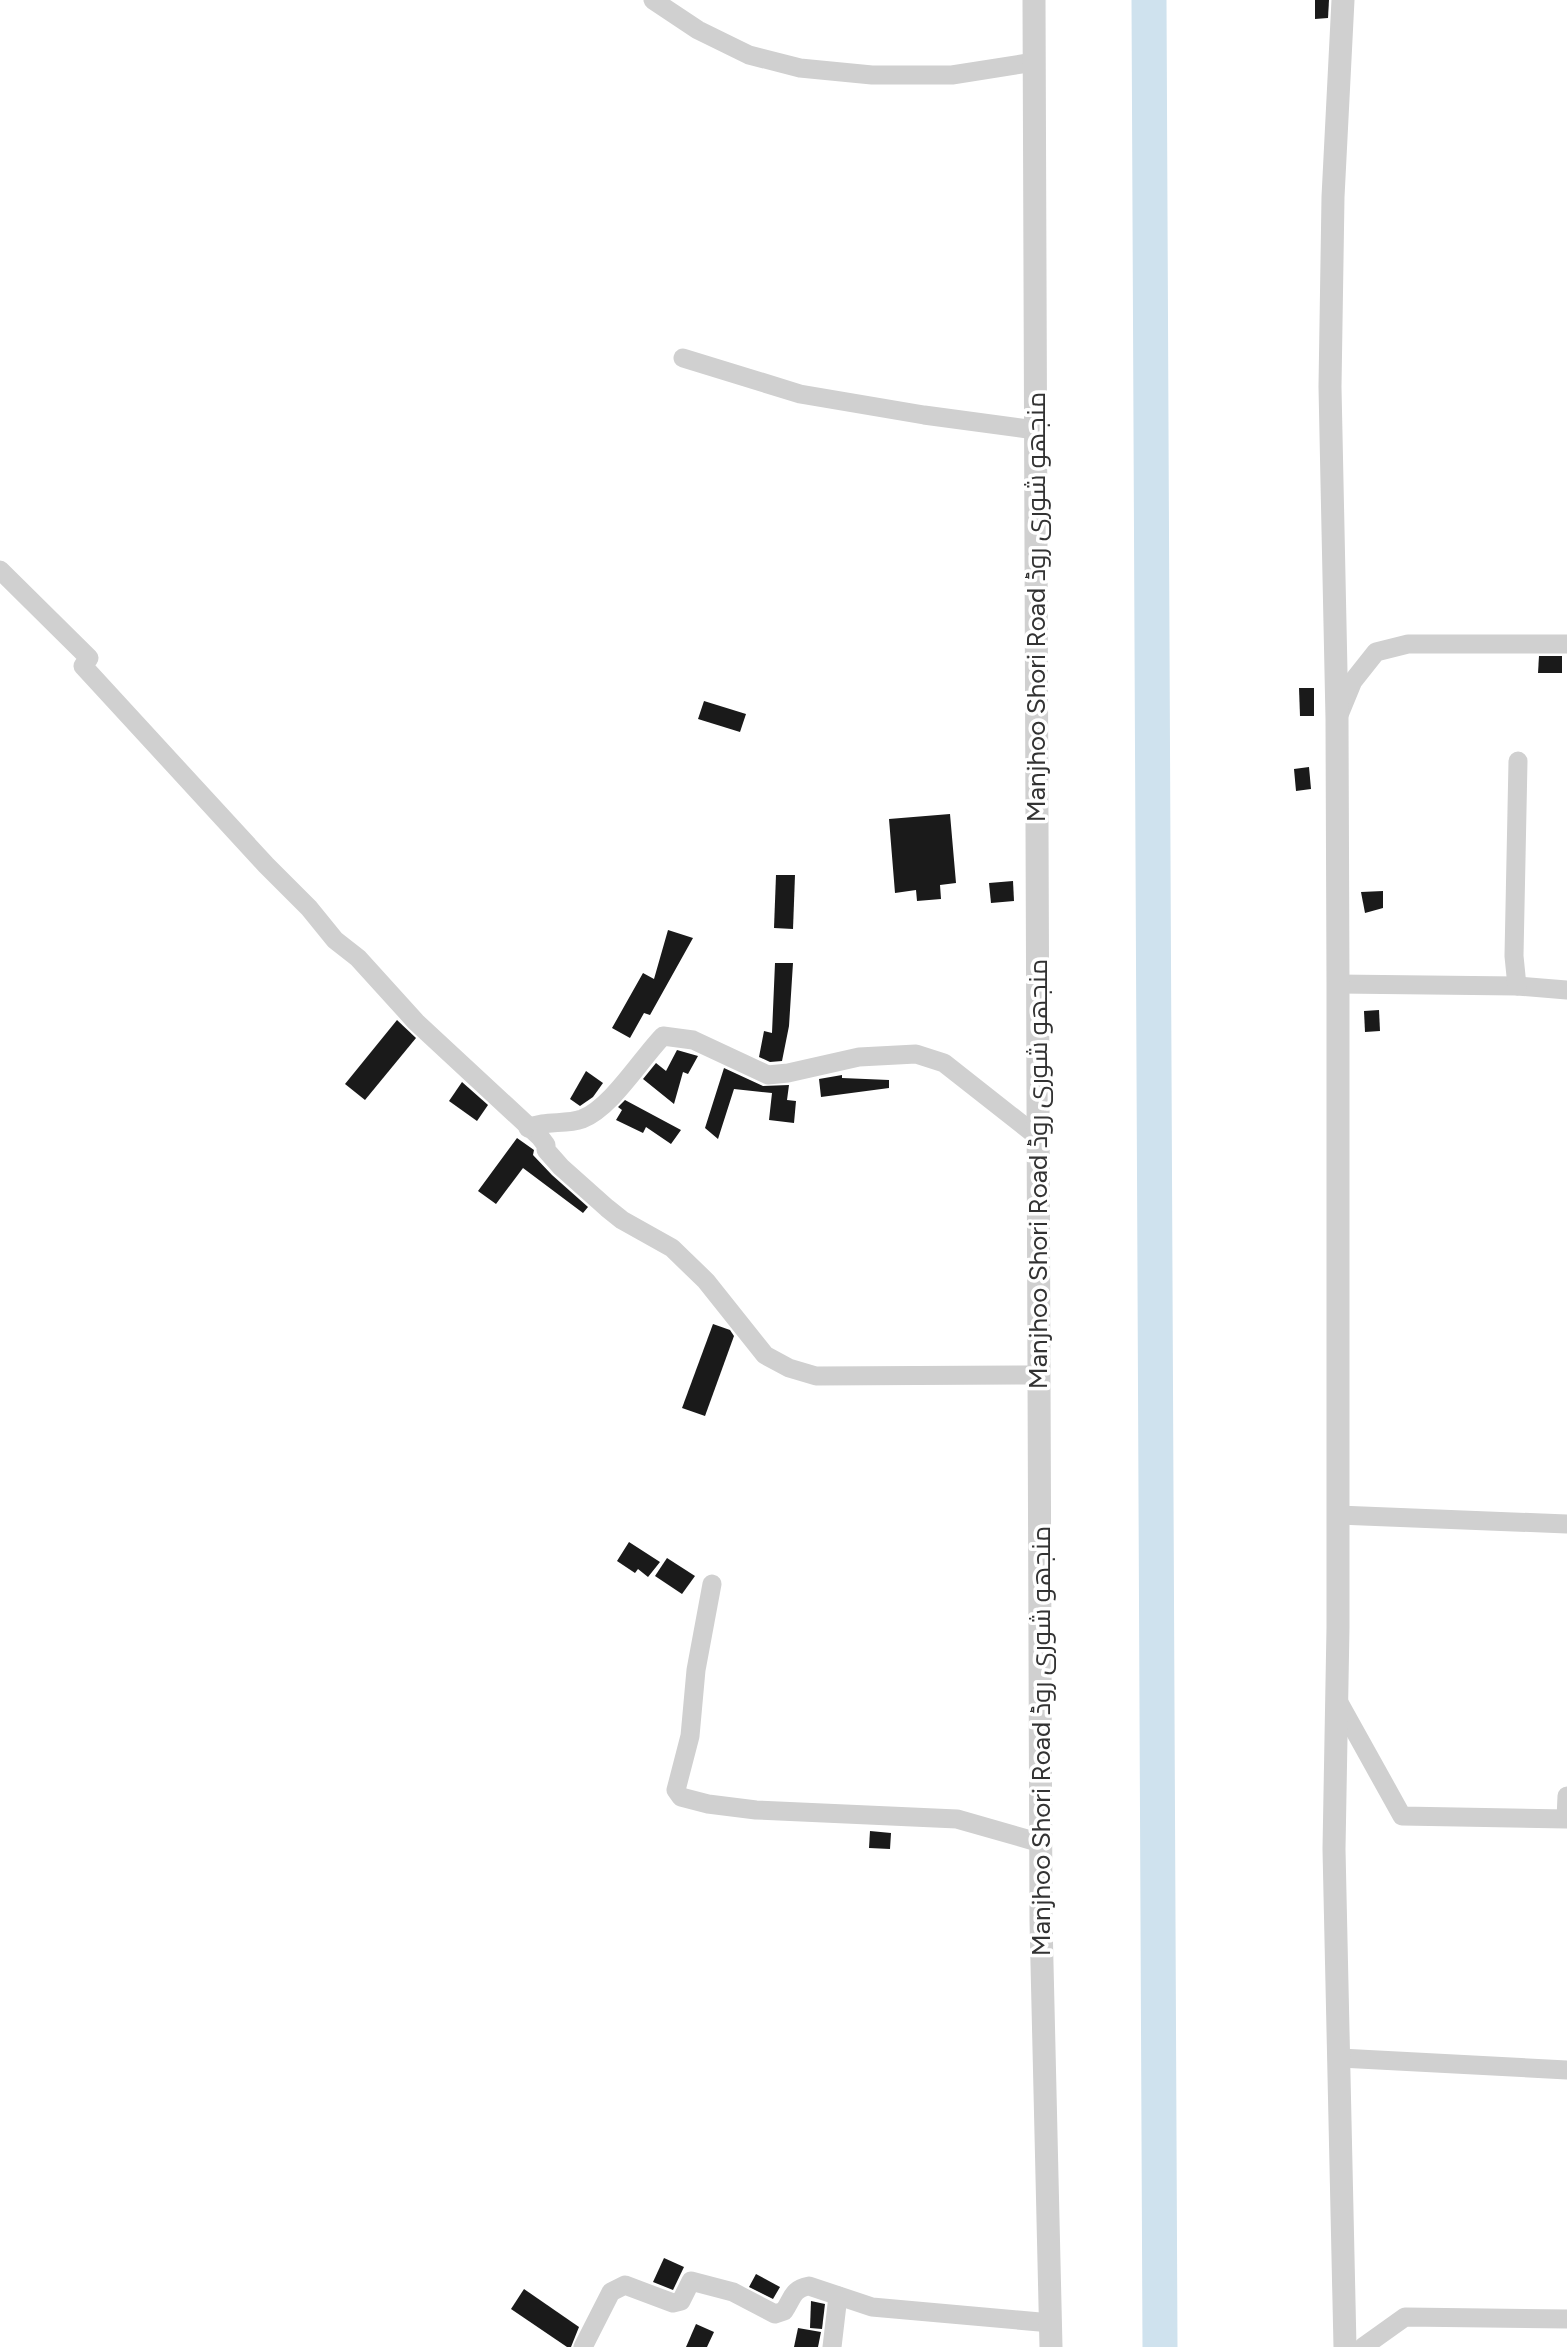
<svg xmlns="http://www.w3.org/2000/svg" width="1567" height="2347" font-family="Figtree,Cairo,sans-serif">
	<rect width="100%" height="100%" fill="#fff"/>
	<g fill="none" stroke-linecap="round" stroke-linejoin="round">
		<path stroke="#cfe2ee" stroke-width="35" d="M1149 0 1160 2347"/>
	</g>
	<g fill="#1a1a1a">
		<path d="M1315 0H1329L1328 18 1315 19Z"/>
		<path d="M1539 656H1562V673H1538Z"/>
		<path d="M1299 688H1314V716H1300Z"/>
		<path d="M704 701 746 714 740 732 698 719Z"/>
		<path d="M1309 767 1311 789 1296 791 1294 769Z"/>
		<path d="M950 814 956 883 940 885 941 899 917 901 916 890 895 893 889 819Z"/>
		<path d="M776 875H795L793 929 774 928Z"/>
		<path d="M1013 881 1014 901 991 903 989 883Z"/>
		<path d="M1383 891V908L1365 913 1361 892Z"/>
		<path d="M668 930 693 938 650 1015 644 1013 630 1038 612 1028 643 973 654 979Z"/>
		<path d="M775 963H793L789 1026 782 1061 770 1062 759 1057 764 1031 772 1033Z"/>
		<path d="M1379 1010 1380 1031 1365 1032 1364 1011Z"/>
		<path d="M397 1020 416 1038 365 1100 345 1084Z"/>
		<path d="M677 1050 698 1056 688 1074 683 1072 674 1104 643 1079 656 1063 666 1071Z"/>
		<path d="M724 1068 763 1086 789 1085 787 1100 796 1101 794 1123 769 1120 772 1093 734 1089 718 1139 705 1128Z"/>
		<path d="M586 1071 603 1083 593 1097 580 1106 570 1099Z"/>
		<path d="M842 1075V1078L889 1080V1088L821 1097 819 1079Z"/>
		<path d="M462 1082 488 1105 477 1121 449 1101Z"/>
		<path d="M625 1100 681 1130 671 1144 646 1127 643 1133 616 1120 622 1110 618 1107Z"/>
		<path d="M517 1138 534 1150 533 1155 552 1175 588 1207 583 1213 523 1168 496 1204 478 1191Z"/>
		<path d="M713 1324 730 1330 734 1336 705 1416 682 1408Z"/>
		<path d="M629 1542 660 1562 648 1577 638 1569 635 1573 617 1561Z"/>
		<path d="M667 1558 695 1576 682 1594 655 1576Z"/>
		<path d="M870 1831 891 1833 890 1849 869 1848Z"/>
		<path d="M664 2258 684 2267 673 2290 653 2282Z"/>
		<path d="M756 2274 780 2287 773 2299 749 2287Z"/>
		<path d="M524 2289 579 2327 571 2347H567L511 2309Z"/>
		<path d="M811 2301 825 2304 822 2329 810 2328Z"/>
		<path d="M696 2324 714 2332 707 2347H686Z"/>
		<path d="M798 2328 821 2332 818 2347H794Z"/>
	</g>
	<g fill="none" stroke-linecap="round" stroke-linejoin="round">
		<g stroke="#d0d0d0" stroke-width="19">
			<path d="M653 0 698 30 749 55 800 68 872 75H952L1034 62"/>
			<path d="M683 358 800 394 924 415 1035 430"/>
			<path d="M0 570 89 658 83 666 266 865 309 908 335 940 358 958 416 1022 540 1137 546 1145V1150L561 1167 607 1208 622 1220 672 1248 706 1281 765 1355 789 1368 816 1376 1039 1375"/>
			<path d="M1339 715 1353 681 1376 652 1408 644H1567"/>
			<path d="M1338 984 1517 986 1567 990"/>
			<path d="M1517 986 1514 956 1518 761"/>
			<path d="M528 1128C545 1120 565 1125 582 1119 611 1108 640 1060 663 1036L693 1040 768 1075 788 1073 859 1057 916 1054 944 1063 1038 1137"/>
			<path d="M1338 1515 1567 1524"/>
			<path d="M712 1584 696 1670 690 1736 676 1790 681 1797 708 1804 756 1810 957 1819 1041 1843"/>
			<path d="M1337 1699 1402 1816 1566 1819 1567 1796"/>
			<path d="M1340 2058 1567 2070"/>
			<path d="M583 2347 611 2292 625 2285 673 2303 681 2301 691 2281 733 2292 775 2314 784 2311C793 2298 792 2289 809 2286L872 2307 1051 2323"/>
			<path d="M832 2347 838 2296"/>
			<path d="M1363 2347 1405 2317 1567 2319"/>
		</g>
		<g stroke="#d0d0d0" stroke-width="23">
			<path d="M1034 0 1041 1921 1051 2347"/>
			<path d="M1343 0 1333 197 1330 387 1337 719 1338 984V1627L1334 1849 1345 2347"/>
		</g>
	</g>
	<g text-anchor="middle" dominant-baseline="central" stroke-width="7" stroke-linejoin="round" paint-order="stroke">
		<g font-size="26" fill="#333" stroke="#fff">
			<text transform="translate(1036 607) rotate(-90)">Manjhoo Shori Road منجھو شوری روڈ</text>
			<text transform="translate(1038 1174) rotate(-90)">Manjhoo Shori Road منجھو شوری روڈ</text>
			<text transform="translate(1041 1741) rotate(-90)">Manjhoo Shori Road منجھو شوری روڈ</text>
		</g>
	</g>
</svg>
